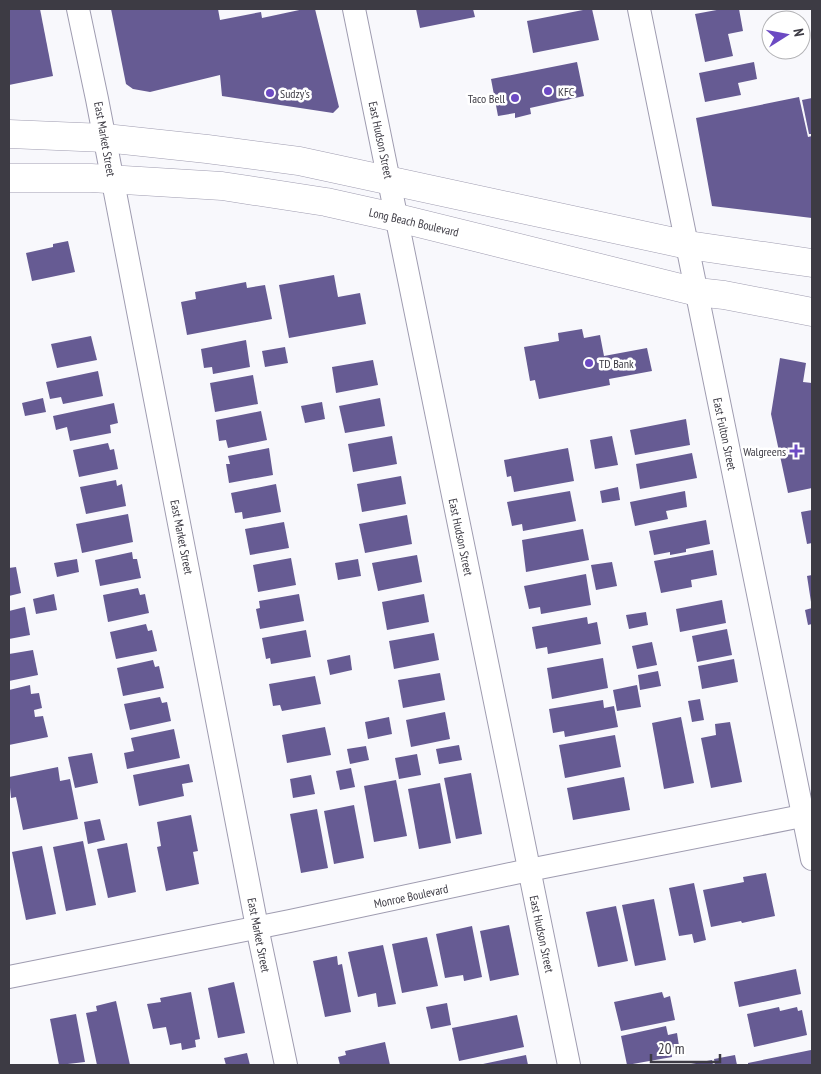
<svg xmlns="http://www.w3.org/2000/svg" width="821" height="1074" font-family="'PT Sans Narrow',sans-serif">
	<rect width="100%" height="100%" fill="#f8f8fc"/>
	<g fill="#665b93">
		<path d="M9 9H40L53 76 9 85Z"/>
		<path d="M111 9H218L220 20 261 12 262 18 304 9H315L339 107 333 113 222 96 220 75 150 92 133 89 126 84Z"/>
		<path d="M416 9H473L475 17 420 28Z"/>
		<path d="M588 9H592L599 40 533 53 527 21Z"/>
		<path d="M722 9H739L743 31 728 34 733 56 705 62 695 14Z"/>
		<path d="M577 62 584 96 530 108 531 114 515 118V113L498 116 491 79Z"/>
		<path d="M754 62 757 79 738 83 741 95 705 102 699 73Z"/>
		<path d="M799 97 808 137 812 136V218L712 206 696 118Z"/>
		<path d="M812 98V134H809L802 100Z"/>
		<path d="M68 241 75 272 32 281 26 253 53 247V244Z"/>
		<path d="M334 275 338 297 360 293 366 324 289 338 279 285Z"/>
		<path d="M246 282 247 288 265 285 272 319 187 335 181 302 196 299 195 292Z"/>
		<path d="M582 329 584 338 600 335 604 356 647 348 652 371 609 379 610 385 539 399 535 380 530 381 524 347 559 341 558 333Z"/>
		<path d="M91 336 97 360 57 368 51 344Z"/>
		<path d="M246 340 250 367 213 374 212 367 204 368 201 349Z"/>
		<path d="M285 347 288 363 265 367 262 351Z"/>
		<path d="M780 358 806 363 803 382 812 383V488L788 493 771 414Z"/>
		<path d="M373 360 378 385 336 393 332 367Z"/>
		<path d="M98 371 103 396 63 404 61 397 50 399 46 382Z"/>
		<path d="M253 375 258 404 215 412 210 383Z"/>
		<path d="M43 398 46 412 25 416 22 403Z"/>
		<path d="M380 398 385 426 345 433 339 406Z"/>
		<path d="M322 402 325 419 305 423 301 406Z"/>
		<path d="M114 403 118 423 110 425 111 433 70 441 67 427 56 430 53 416Z"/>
		<path d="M261 411 267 440 228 448 226 440 219 441 216 420Z"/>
		<path d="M686 419 690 445 635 455 630 430Z"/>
		<path d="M392 436 397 464 353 472 348 444Z"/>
		<path d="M612 436 618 465 595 469 590 440Z"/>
		<path d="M108 443 110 450 114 449 118 469 79 477 73 450Z"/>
		<path d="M269 448 273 475 229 483 226 464H230L228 456Z"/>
		<path d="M568 448 574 481 514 492 511 476 507 477 504 460Z"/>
		<path d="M692 453 697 478 640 489 636 464Z"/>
		<path d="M401 476 406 504 362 512 357 484Z"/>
		<path d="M116 480 117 486 122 484 126 506 86 514 80 487Z"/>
		<path d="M276 484 281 512 243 519 242 512 235 513 231 493Z"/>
		<path d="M618 487 620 500 602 503 600 491Z"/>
		<path d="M570 491 576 521 523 531 522 524 512 526 507 502Z"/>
		<path d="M685 491 687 507 666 511 668 519 635 526 630 502Z"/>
		<path d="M812 510V543L807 544 801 512Z"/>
		<path d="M128 514 133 542 82 553 76 524Z"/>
		<path d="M407 515 412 544 365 553 359 524Z"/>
		<path d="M706 520 710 544 686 549V552L670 555V552L654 555 649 531Z"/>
		<path d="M284 522 289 548 250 555 245 529Z"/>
		<path d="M583 529 589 560 526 572 522 540Z"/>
		<path d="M713 550 717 575 691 580 692 587 661 593 654 561Z"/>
		<path d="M132 552 133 559H137L141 578 100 586 95 560Z"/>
		<path d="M417 555 422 582 378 591 372 563Z"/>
		<path d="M291 558 296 585 258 592 253 565Z"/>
		<path d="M77 559 79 572 57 577 54 563Z"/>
		<path d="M358 559 361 576 338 580 335 563Z"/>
		<path d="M612 562 617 586 596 590 591 565Z"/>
		<path d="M16 567 21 593 9 596V568Z"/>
		<path d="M586 574 591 605 541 614 540 607 529 609 524 586Z"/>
		<path d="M812 575V602H811L807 576Z"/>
		<path d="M138 588 140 595 145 594 149 613 108 622 103 595Z"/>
		<path d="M54 594 57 610 36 614 33 599Z"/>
		<path d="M299 594 304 621 260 629 256 609 260 608 259 601Z"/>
		<path d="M424 594 429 622 387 630 382 602Z"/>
		<path d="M722 600 726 623 680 632 676 609Z"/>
		<path d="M25 607 30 635 9 639V611Z"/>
		<path d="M812 608V624L808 625 805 610Z"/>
		<path d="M646 612 648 625 629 629 626 615Z"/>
		<path d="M587 617 588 624 597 622 601 644 548 654 547 647 536 649 532 627Z"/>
		<path d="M146 624 148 631 152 630 157 651 116 659 110 632Z"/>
		<path d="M727 629 732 655 697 662 692 636Z"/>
		<path d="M306 630 311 657 271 664 270 658 266 659 262 638Z"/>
		<path d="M434 633 439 660 394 669 389 641Z"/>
		<path d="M652 642 657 665 637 669 632 646Z"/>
		<path d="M33 650 38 675 9 681V654Z"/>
		<path d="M350 655 352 670 330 675 327 660Z"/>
		<path d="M603 658 608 688 552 699 547 668Z"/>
		<path d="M734 659 738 682 702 689 698 666Z"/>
		<path d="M153 660 155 667 159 666 164 688 123 696 117 668Z"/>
		<path d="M658 671 661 686 640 690 638 675Z"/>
		<path d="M440 673 445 700 403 708 398 680Z"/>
		<path d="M315 676 321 704 282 711 280 705 273 706 269 684Z"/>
		<path d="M30 685 31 694 39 693 42 708 34 710 35 717 43 716 48 737 9 745V690Z"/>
		<path d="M637 685 641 707 617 711 613 690Z"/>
		<path d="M160 697 162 703 167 702 171 721 130 730 124 704Z"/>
		<path d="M700 699 704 720 692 722 688 701Z"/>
		<path d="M603 700 604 708 614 706 618 727 565 737 564 731 553 733 549 709Z"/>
		<path d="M445 712 450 739 411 747 406 720Z"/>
		<path d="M389 717 392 734 368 739 365 722Z"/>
		<path d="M681 717 694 783 664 789 652 723Z"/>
		<path d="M730 722 742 782 711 788 701 738 716 735 715 724Z"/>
		<path d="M325 727 331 755 287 763 282 735Z"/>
		<path d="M174 729 180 758 127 769 124 753 134 751 131 738Z"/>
		<path d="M615 735 621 767 565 778 559 745Z"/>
		<path d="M459 745 462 760 439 764 436 749Z"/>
		<path d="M366 746 369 760 350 764 347 749Z"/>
		<path d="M92 753 98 783 75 788 68 757Z"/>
		<path d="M417 754 421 775 399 779 395 758Z"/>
		<path d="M189 764 193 782 182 784 184 796 139 806 133 775Z"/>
		<path d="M58 767 60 781 70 779 78 819 23 830 16 797 11 798 9 777Z"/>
		<path d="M351 768 355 787 340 790 336 771Z"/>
		<path d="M471 773 482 834 456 839 444 778Z"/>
		<path d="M311 775 315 794 293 798 290 779Z"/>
		<path d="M624 777 630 810 573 820 567 788Z"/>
		<path d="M396 780 407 836 374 842 364 786Z"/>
		<path d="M440 783 451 843 419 849 408 789Z"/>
		<path d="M354 805 364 858 334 864 324 811Z"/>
		<path d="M317 809 328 868 301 873 290 814Z"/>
		<path d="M191 815 198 851 193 852 199 884 166 891 157 847 161 846 157 822Z"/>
		<path d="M100 819 105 840 88 844 84 822Z"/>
		<path d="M83 841 96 905 66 911 53 847Z"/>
		<path d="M127 843 136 892 108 898 97 849Z"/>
		<path d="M42 846 56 914 26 920 12 852Z"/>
		<path d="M766 873 775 916 742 923 741 921 711 927 703 890 744 882 743 877Z"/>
		<path d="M694 883 706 940 694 943 692 934 679 936 669 888Z"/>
		<path d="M654 899 666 960 635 966 622 905Z"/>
		<path d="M616 906 628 961 598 967 586 912Z"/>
		<path d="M509 925 519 975 490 981 480 931Z"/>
		<path d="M472 926 482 977 464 981 463 975 445 978 436 934Z"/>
		<path d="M427 937 438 986 402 993 392 944Z"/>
		<path d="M383 945 396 1004 378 1007 376 993 358 997 348 952Z"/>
		<path d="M337 956 338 965 342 964 351 1012 325 1017 313 961Z"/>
		<path d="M796 969 801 994 739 1007 734 982Z"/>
		<path d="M234 982 245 1033 218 1038 208 988Z"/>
		<path d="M191 992 200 1039 195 1040 196 1047 182 1050 181 1043 170 1045 166 1027 153 1029 147 1004 161 1002 160 998Z"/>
		<path d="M662 992 664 998 670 996 675 1020 621 1031 614 1002Z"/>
		<path d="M116 1001 130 1065H97L86 1013 97 1011 96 1006Z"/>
		<path d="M447 1003 451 1025 431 1029 426 1007Z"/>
		<path d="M779 1007 780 1011 797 1007 798 1011 802 1010 807 1035 754 1047 747 1014Z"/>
		<path d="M76 1014 85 1062 59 1065 50 1019Z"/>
		<path d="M517 1015 524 1047 459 1061 452 1028Z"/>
		<path d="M666 1026 668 1035 677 1033 679 1046 671 1048 672 1057 627 1065 621 1036Z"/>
		<path d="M385 1042 390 1065H340L338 1057 346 1055 345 1051Z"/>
		<path d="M811 1050 812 1065H748V1063Z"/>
		<path d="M247 1053 250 1065H226L224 1058Z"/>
		<path d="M526 1055 528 1065H483V1064Z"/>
		<path d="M735 1055 737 1065H715L714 1059Z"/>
		<path d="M712 1060 713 1065H691V1064Z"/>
	</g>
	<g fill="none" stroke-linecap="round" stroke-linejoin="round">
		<g stroke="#9f9cb0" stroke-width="24">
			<g id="street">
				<path d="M78 9 97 99 257 927 286 1065"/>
				<path d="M354 9 569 1065"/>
				<path d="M639 9 812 859"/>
				<path d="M9 977 290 921 529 870 812 814"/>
			</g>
		</g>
		<g stroke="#9f9cb0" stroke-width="29">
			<g id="primary">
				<path d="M9 134 105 138 207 149 299 161 688 245 812 263"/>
				<path d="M9 178H91L222 186 326 202 398 218 697 292 724 295 812 312"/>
			</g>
		</g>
		<use href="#street" stroke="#fff" stroke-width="22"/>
		<use href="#primary" stroke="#fff" stroke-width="28"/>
	</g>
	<g fill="#6c4ac3" stroke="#fff" stroke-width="2">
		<circle cx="548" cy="91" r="5"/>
		<circle cx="270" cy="93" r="5"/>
		<circle cx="515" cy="98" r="5"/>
		<circle cx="589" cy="363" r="5"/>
		<path d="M793.5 443.5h5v5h5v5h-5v5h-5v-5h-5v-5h5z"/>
	</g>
	<g text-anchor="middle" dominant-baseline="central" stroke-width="5" stroke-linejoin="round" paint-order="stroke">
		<g font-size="12" fill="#3d3b44" stroke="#fff" text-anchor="start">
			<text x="558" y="91">KFC</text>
			<text x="280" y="93">Sudzy's</text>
			<text x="505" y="98" text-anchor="end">Taco Bell</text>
			<text x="599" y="363">TD Bank</text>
			<text x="786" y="451" text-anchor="end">Walgreens</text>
		</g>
		<g font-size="12" fill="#3d3b44" stroke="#fff">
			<text transform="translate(105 139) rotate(80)">East Market Street</text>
			<text transform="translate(381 140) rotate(78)">East Hudson Street</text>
			<text transform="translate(414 222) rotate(13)">Long Beach Boulevard</text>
			<text transform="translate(725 434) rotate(78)">East Fulton Street</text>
			<text transform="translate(182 537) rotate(79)">East Market Street</text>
			<text transform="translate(461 537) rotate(78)">East Hudson Street</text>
			<text transform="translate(411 896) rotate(-12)">Monroe Boulevard</text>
			<text transform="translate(542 934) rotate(78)">East Hudson Street</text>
			<text transform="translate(259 935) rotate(79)">East Market Street</text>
		</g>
	</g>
	<rect width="821" height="1074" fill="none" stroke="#3d3b44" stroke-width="20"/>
	<g transform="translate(786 35) rotate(79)"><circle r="24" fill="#ffffff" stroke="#b1b1b4"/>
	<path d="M0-4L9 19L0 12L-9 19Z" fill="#6c4ac3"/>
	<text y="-8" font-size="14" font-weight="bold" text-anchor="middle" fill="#3d3b44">N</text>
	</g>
	<path d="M651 1054v8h69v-8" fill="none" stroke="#3d3b44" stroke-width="2.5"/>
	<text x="658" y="1054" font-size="15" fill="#3d3b44" stroke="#ffffff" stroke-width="4" paint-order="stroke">20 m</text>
</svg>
